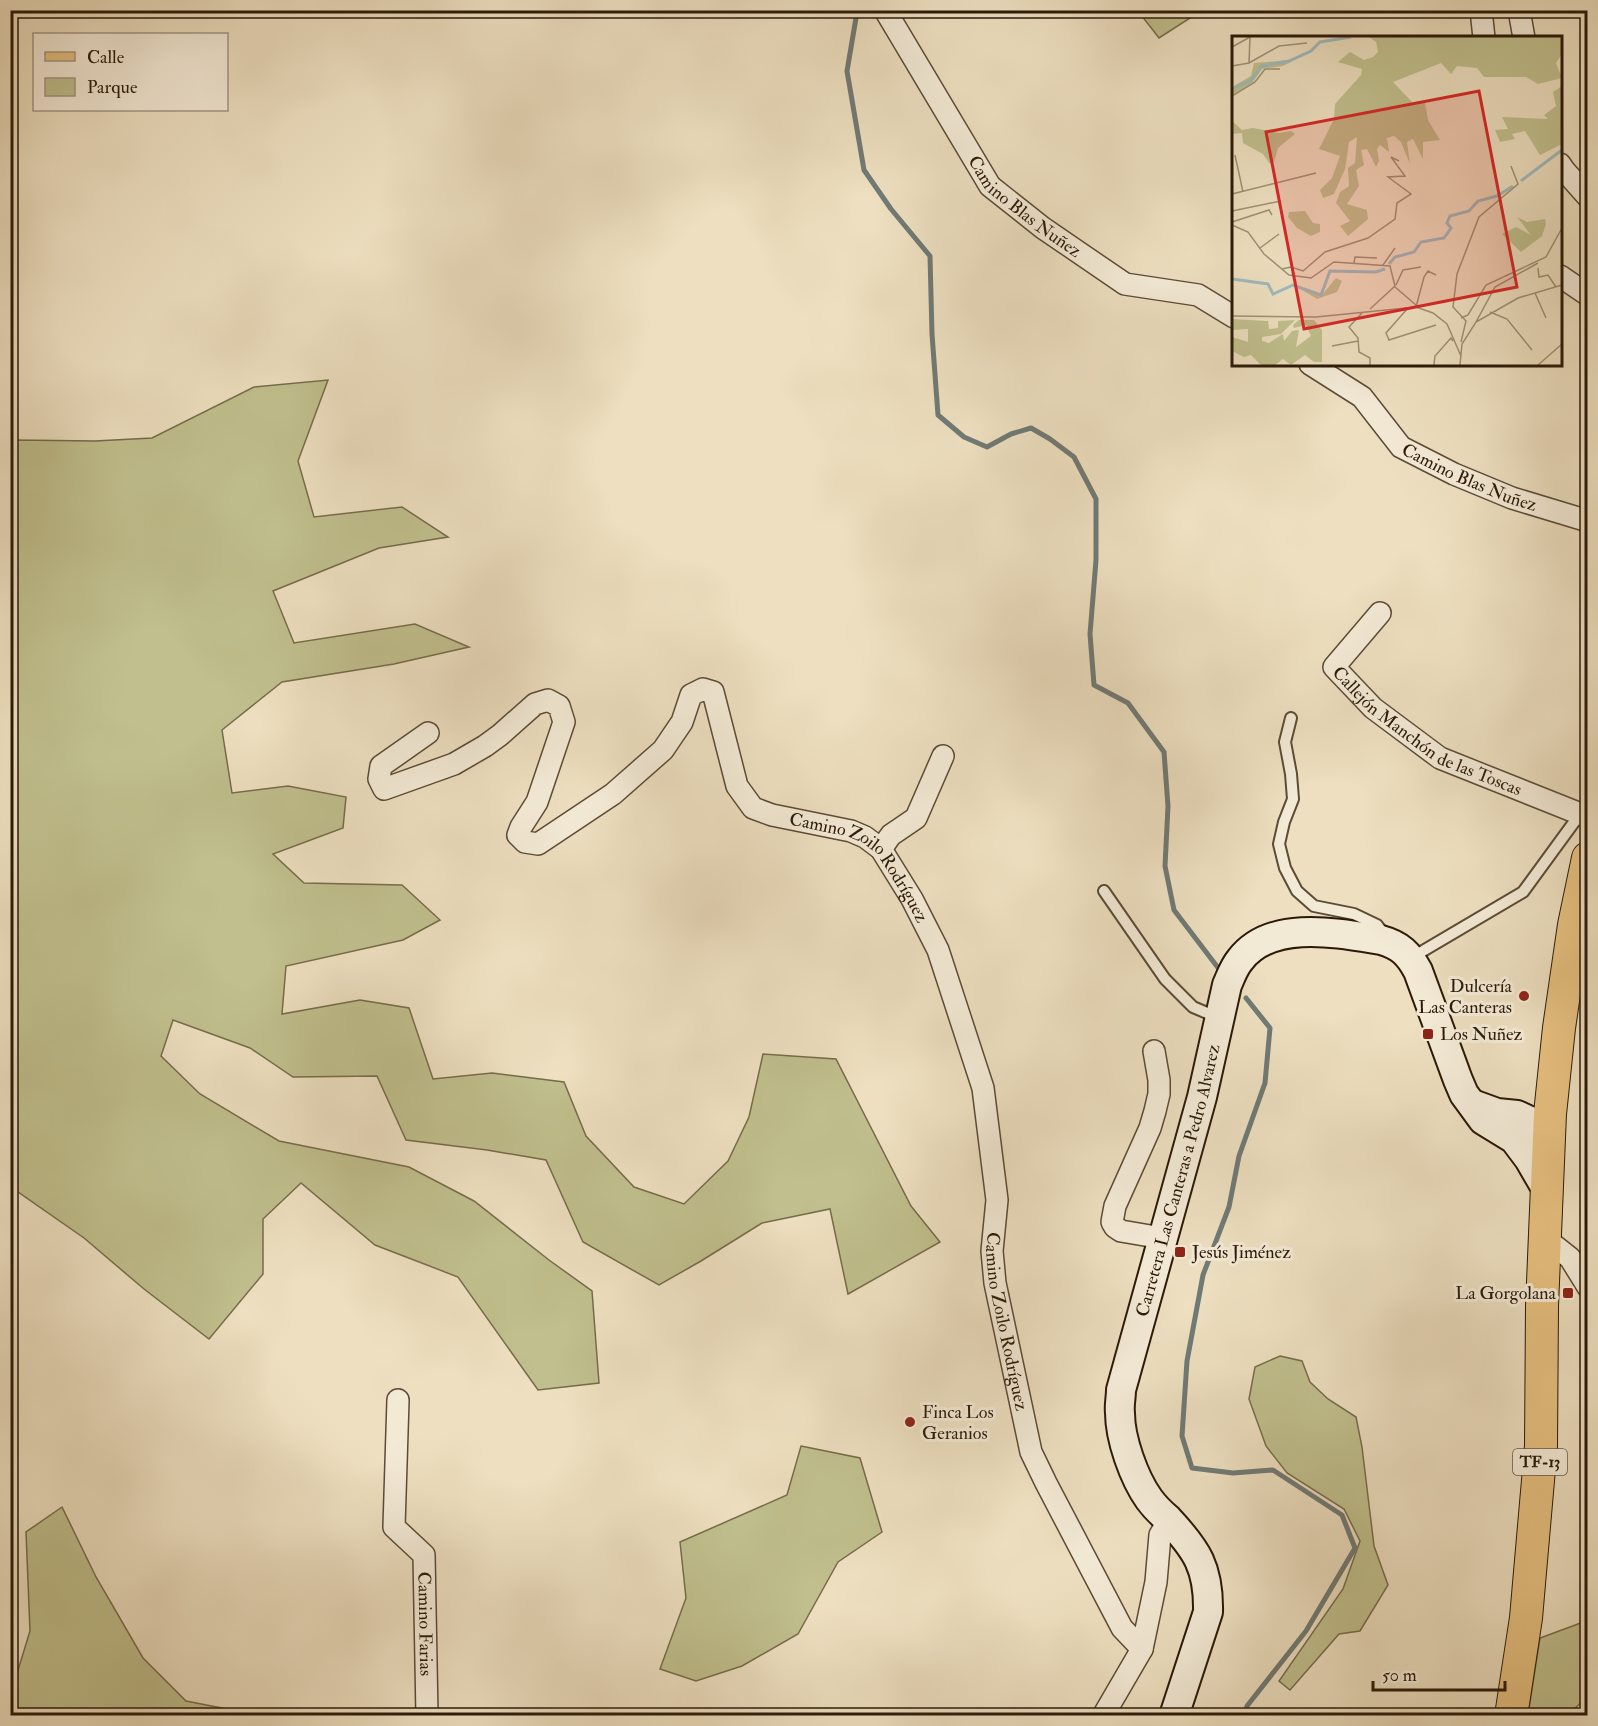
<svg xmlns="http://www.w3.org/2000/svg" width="1598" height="1726" font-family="'IM FELL Double Pica',serif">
	<rect width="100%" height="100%" fill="#eddfc0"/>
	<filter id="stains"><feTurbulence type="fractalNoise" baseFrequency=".00333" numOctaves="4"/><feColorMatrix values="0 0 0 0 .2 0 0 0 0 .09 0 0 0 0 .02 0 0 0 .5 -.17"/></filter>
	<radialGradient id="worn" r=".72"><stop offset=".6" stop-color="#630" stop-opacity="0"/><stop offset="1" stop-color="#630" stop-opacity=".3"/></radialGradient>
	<g fill="#c0bf8d" stroke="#766c4a" stroke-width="1.5">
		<path d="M1138 11H1201L1159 38Z"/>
		<path d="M328 380 298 461 314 517 402 507 448 537 379 548 273 591 294 643 415 624 469 647 394 664 282 682 222 730 232 793 288 786 346 797 343 828 273 854 304 883 402 885 440 920 403 940 286 966 282 1014 360 1000 409 1008 433 1079 492 1073 564 1082 586 1136 634 1187 684 1204 728 1161 749 1117 763 1054 836 1059 911 1206 940 1242 848 1294 830 1209 762 1223 701 1261 659 1285 583 1242 546 1160 487 1150 406 1140 377 1076 293 1077 250 1048 173 1020 161 1056 200 1094 279 1141 409 1167 474 1201 549 1260 592 1291 599 1383 538 1390 458 1277 375 1245 301 1183 263 1219V1274L209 1339 144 1289 84 1238 11 1187 10 455 15 440 95 441 152 438 254 387Z"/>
		<path d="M1280 1356 1302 1361 1310 1382 1328 1399 1356 1417 1362 1447 1374 1546 1388 1585 1360 1631 1339 1634 1290 1690 1279 1681 1343 1589 1360 1541 1344 1509 1287 1473 1266 1446 1249 1399 1255 1367Z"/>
		<path d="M801 1446 860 1458 882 1532 838 1562 798 1634 742 1666 696 1681 660 1669 686 1598 680 1542 787 1495Z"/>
		<path d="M62 1507 96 1577 143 1658 186 1701 242 1712 243 1715H11V1693L30 1631 26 1532Z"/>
		<path d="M1587 1618V1697L1572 1711V1715H1528L1540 1638 1578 1624Z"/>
	</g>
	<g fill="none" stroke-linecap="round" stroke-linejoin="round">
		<g stroke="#707a75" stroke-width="5">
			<path d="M850 10 856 18 847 71 864 170 891 209 930 256 932 334 938 415 964 437 987 447 1011 434 1031 428 1050 439 1074 457 1096 499V560L1090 634 1094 685 1128 703 1164 752 1168 806 1165 866 1174 910 1222 973"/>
			<path d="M1245 1716 1247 1706 1306 1631 1355 1548 1342 1515 1273 1470 1233 1473 1192 1468 1182 1436 1187 1361 1203 1275 1229 1207 1239 1156 1265 1083 1270 1028 1246 998"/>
		</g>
		<g stroke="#5c4b36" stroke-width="14">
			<g id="service">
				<path d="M1291 718 1285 742 1291 774 1293 799 1284 822 1279 844 1285 868 1297 891 1314 906 1354 914 1377 925 1384 934"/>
				<path d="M1104 891 1165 979 1193 1007 1219 1018"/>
				<path d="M1411 958 1523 892 1580 814"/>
			</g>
		</g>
		<g stroke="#5c4b36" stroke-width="24">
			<g id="minor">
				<path id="s1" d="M885 10 990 186 1043 228 1125 284 1198 295 1234 317"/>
				<path d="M1481 10 1484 38"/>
				<path d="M1519 10 1524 38"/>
				<path d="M1560 164 1564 170 1588 197"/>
				<path d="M1560 276 1588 295"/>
				<path id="s2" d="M1310 364 1362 397 1401 447 1454 474 1512 498 1588 521"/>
				<path id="s3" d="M1380 613 1334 667 1373 708 1440 758 1588 817"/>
				<path id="s4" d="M428 733 381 766 379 779 384 789 454 764 485 746 500 735 535 704 548 700 559 706 564 722 537 802 521 827 518 835 525 842 538 844 613 794 663 750 682 722 691 695 703 689 713 692 737 786 753 808 772 815 851 831 865 837 881 849 912 899 938 950 983 1088 997 1200 992 1251 995 1283 1031 1452 1046 1483 1122 1628 1142 1649 1103 1716"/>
				<path d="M881 849 891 835 916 818 943 756"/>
				<path d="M1154 1051 1159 1080V1094L1155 1111 1150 1128 1115 1206 1112 1222 1115 1227 1121 1231 1162 1238"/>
				<path d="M1546 1239 1570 1258 1588 1287"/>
				<path id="s5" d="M398 1400 394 1527 424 1555 427 1716"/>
				<path d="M1142 1649 1156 1582 1160 1535 1169 1520"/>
			</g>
		</g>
		<g stroke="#2b1a08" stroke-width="32">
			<g id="secondary">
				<path d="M1475 1105 1497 1113 1517 1115 1532 1122 1541 1131 1548 1145"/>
				<path id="s6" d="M1174 1716 1208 1612C1209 1568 1197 1550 1168 1519 1161 1513 1154 1506 1149 1499 1134 1478 1120 1439 1120 1413 1119 1405 1121 1398 1121 1390L1202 1097 1227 985C1231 976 1234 967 1240 960 1271 919 1338 933 1381 940 1400 945 1409 954 1418 971L1458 1080 1464 1094 1483 1120 1514 1139 1529 1159 1547 1190"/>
			</g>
		</g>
		<g stroke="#2b1a08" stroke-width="34">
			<path id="primary" d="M1511 1716 1526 1618 1541 1446 1542 1306 1550 1114 1559 1028 1574 925 1588 858"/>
		</g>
		<use href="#service" stroke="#f3ead6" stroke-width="10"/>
		<use href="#minor" stroke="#f3ead6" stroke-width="21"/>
		<use href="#secondary" stroke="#f3ead6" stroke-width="28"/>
		<use href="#primary" stroke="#e6c080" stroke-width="32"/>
	</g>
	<g fill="#8f2418" stroke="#f3ead6" stroke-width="2">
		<circle cx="1524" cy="996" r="6"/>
		<rect x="1422" y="1028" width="12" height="12" rx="3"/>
		<rect x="1174" y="1246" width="12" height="12" rx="3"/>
		<rect x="1562" y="1287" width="12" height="12" rx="3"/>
		<circle cx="910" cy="1422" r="6"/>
	</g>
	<g text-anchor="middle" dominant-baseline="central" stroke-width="6" stroke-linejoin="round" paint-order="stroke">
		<rect fill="#f3ead6" stroke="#675846" stroke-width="1.5" x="1513" y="1449" width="54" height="26" rx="4.5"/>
		<g font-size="16" font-weight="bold" fill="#2b1a08">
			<text x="1540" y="1462">TF-13</text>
		</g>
		<g font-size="18" fill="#2b1a08" stroke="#f3ead6">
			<text stroke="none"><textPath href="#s1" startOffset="244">Camino Blas Nuñez</textPath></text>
			<text stroke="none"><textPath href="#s2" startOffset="200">Camino Blas Nuñez</textPath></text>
			<text stroke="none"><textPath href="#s3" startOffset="186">Callejón Manchón de las Toscas</textPath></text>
			<text stroke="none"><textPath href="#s4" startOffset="942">Camino Zoilo Rodríguez</textPath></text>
			<text stroke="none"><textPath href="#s6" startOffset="574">Carretera Las Canteras a Pedro Alvarez</textPath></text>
			<text stroke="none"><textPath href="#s4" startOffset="1446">Camino Zoilo Rodríguez</textPath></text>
			<text stroke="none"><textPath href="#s5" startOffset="237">Camino Farias</textPath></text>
		</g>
		<g font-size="18" fill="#2b1a08" stroke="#f3ead6" text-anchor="start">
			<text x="1512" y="986" text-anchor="end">Dulcería<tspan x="1512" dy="21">Las Canteras</tspan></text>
			<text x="1440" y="1034">Los Nuñez</text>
			<text x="1192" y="1252">Jesús Jiménez</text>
			<text x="1556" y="1293" text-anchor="end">La Gorgolana</text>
			<text x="922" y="1412">Finca Los<tspan x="922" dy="21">Geranios</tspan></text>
		</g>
	</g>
	<g transform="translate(1232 36)">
		<rect width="330" height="330" fill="#eddfc0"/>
		<path d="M137 1H330V18L324 27 330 42 306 48 294 41H252L245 32 225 30 219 38 209 27 161 46 180 66 193 67 196 84 208 104 191 106V123L181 103 175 106 178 128 169 106 162 100 155 102 157 116 148 109 145 113 147 125 144 131 135 113 129 114 132 129 124 134 127 150 115 168 135 174 136 183 116 200 108 190 118 185 104 167 108 156 117 150 116 132 123 127 125 101 117 106 113 133 102 158 91 162 88 154 100 142 108 120 87 113 102 83 103 68 129 39 130 33 106 26 118 16 132 24 141 21 146 16 144 6ZM57 24 59 26 51 30 30 33 21 46 0 59V51L19 40 22 27ZM330 50V108L308 119 293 95 280 98 283 103 268 106 263 94 276 93 270 81 316 83 312 79 324 70 321 56ZM0 85 10 94 21 92 47 97 59 95 63 98 46 112 42 126 37 127 31 118 11 107 10 97 0 98ZM73 175 81 187 88 188V196L79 200 65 192 56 181 57 176ZM285 181 295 186 313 183 314 188 310 200 289 216 270 198 284 191 299 199ZM104 242 110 245 105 256 85 263 70 254 90 259ZM0 283 36 285 37 293 46 292V285L63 284 49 298 30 301V305L37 307 51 298 52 305 60 295 67 294 64 311 79 300 74 289 62 292 61 289 67 284H82L90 294V326H82L73 319 59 329 51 323 43 329H29L19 319 12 321 0 315V301L16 306V293L0 294Z" fill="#c0bf8d"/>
		<path fill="none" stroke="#9ebabd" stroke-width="3" d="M0 53 19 44 30 30 57 25 79 15 88 6 119 1M289 145 330 114M157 228 163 221 182 216 189 206 212 202 219 192 215 187 218 180 237 175 246 165 265 160 281 150M0 243 36 248 41 258 61 249 89 259 98 235 144 236 153 233"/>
		<path fill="none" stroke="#9f9076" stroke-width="1.5" d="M0 11 18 1M17 27 18 1M0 30 17 27 47 10 75 7M0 60 23 46 33 33H48M3 119 11 156M0 158 84 137M0 175 49 165M0 186 37 174 40 179M0 189 16 196 32 218 57 239 79 242 102 226 158 230 163 250 138 273M28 212 47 198M122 227 123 221 145 222M151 229 163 212M306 232 307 241 316 239 324 251M50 233 59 231 71 235 93 216 136 202 163 183 165 167 179 158 156 141 173 140 159 121 167 125M164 249 171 234 189 231M163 251 184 269M303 257 314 282M184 271 192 241 196 235 204 239M176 272 154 297 157 304 204 289M258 276 275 283 300 314M130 277 117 291 126 302 127 316 138 322V329M0 280 84 281 184 271 201 277 215 288 229 320M229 282 236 279 254 249 314 221 330 192M244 286 263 251 306 227M229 306 234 285 221 271 225 238 247 181 286 148 279 130M100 310 126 305M202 329 203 320 219 302 221 305M228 329 230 308 244 286 286 262 330 249M306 329 330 308"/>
		<path fill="#d62828" fill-opacity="0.15" stroke="#d62828" stroke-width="3" d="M247 55 285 251 72 293 34 96Z"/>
		<rect width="330" height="330" fill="none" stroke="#2b1a08" stroke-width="3"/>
	</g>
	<rect width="1598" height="1726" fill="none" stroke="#eddfc0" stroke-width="36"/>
	<rect x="12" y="12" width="1574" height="1702" fill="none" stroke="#2b1a08" stroke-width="3"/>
	<rect x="18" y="18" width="1562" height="1690" fill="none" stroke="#2b1a08" stroke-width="1.5"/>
	<rect x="33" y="33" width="195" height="78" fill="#f3ead6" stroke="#a39784" stroke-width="1.5"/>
	<rect x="45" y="52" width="30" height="9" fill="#e6c080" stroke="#a39784" stroke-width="1.5"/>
	<text x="87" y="63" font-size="18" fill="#2b1a08">Calle</text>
	<rect x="45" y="78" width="30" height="18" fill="#c0bf8d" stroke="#a39784" stroke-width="1.5"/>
	<text x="87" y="93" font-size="18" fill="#2b1a08">Parque</text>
	<path d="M1373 1681v9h132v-9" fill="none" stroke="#2b1a08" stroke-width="3"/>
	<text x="1382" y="1681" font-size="18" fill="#2b1a08" stroke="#f3ead6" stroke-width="4.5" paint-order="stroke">50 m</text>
	<rect width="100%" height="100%" filter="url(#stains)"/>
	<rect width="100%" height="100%" fill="url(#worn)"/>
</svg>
